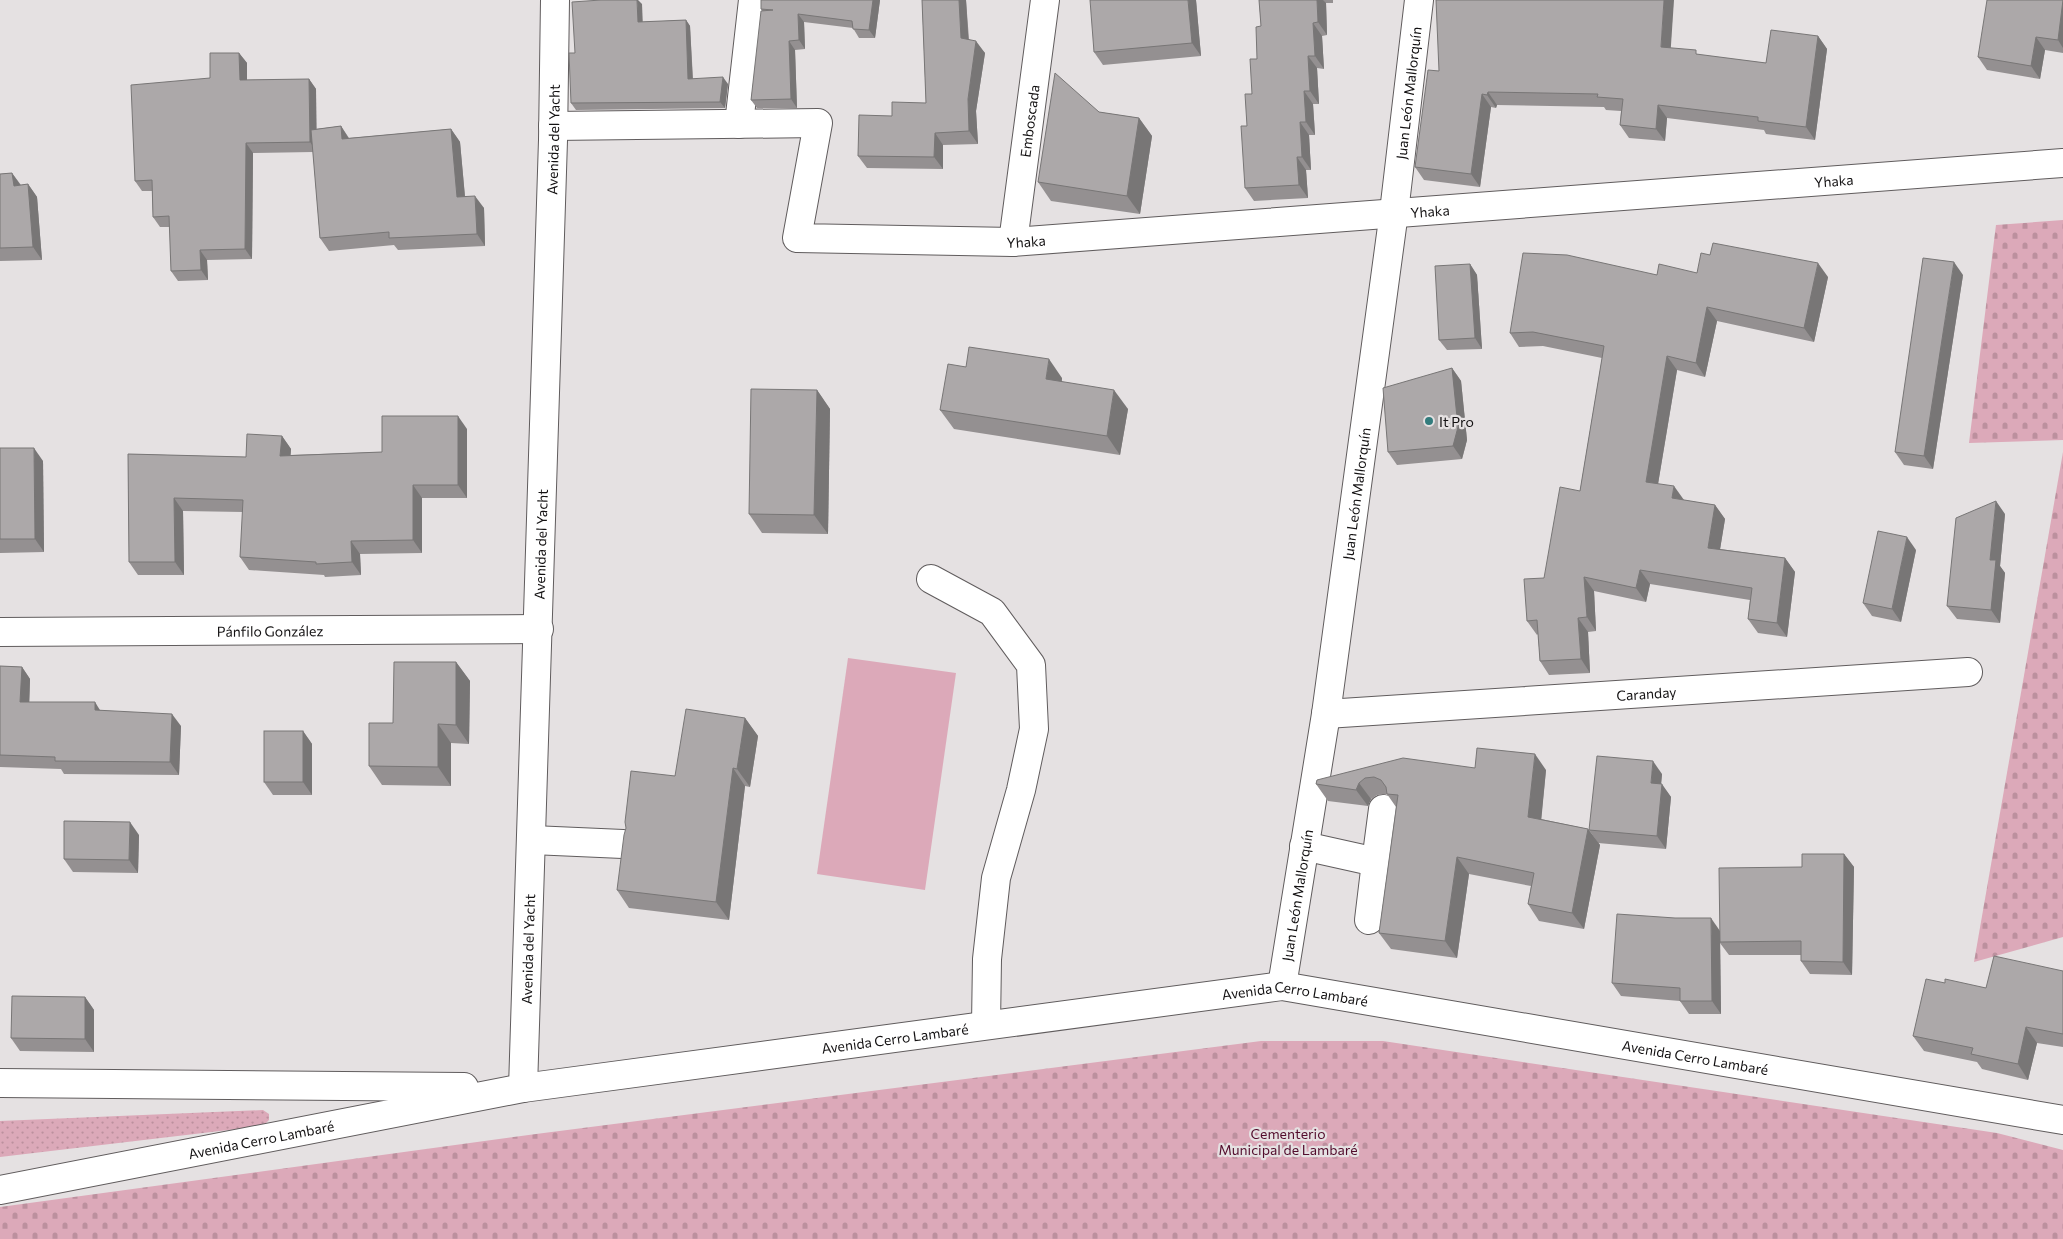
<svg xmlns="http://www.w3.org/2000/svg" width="2063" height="1239" font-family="Commissioner,sans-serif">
	<defs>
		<pattern id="grass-dots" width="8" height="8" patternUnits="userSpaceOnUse" patternTransform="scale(1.25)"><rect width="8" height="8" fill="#dca9b9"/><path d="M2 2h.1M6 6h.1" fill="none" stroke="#bc909e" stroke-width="1.8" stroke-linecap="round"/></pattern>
		<pattern id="cemetery-stones" width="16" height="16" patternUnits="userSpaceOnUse" patternTransform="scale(1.25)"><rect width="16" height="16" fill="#dca9b9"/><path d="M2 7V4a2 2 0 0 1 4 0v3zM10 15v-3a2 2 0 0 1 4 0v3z" fill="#bc909e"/></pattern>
	</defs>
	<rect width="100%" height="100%" fill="#e5e1e2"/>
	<path fill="url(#grass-dots)" d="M263 1110 269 1114V1120L263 1126 0 1157V1121Z"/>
	<g fill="url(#cemetery-stones)">
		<path d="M2063 220V440L1969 443 1996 225Z"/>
		<path d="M2063 452V937L1974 962Z"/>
		<path d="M1261 1041H1383L1997 1133 2063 1150V1239H0V1207L536 1134Z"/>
	</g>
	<path fill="#dca9b9" d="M848 658 956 673 925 890 817 874Z"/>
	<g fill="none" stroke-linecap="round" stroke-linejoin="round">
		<g stroke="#605c5d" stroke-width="30">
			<g id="minor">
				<path d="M739 124 753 0"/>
				<path id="s1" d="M553 126 818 123 797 238 1013 242 2063 163"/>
				<path id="s2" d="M1013 242 1045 0"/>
				<path d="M931 579 992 612 1031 665 1034 729 1021 790 996 878 987 959 986 1025"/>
				<path id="s3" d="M0 632 539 629"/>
				<path id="s4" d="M1326 714 1968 672"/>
				<path d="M532 840 623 844"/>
				<path d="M1304 846 1376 862 1369 920"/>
				<path d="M1376 862 1383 809"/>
				<path id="s5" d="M1282 986 1326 714 1394 212 1419 0"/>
				<path id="s6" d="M523 1088 553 140 555 0"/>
			</g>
		</g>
		<g stroke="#605c5d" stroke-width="30">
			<g id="major">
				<path d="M0 1083 464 1087"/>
				<path id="s7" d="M0 1190 523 1088 1282 986 2063 1120"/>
			</g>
		</g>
		<use href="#minor" stroke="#fff" stroke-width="28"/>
		<use href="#major" stroke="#fff" stroke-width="28"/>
	</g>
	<g fill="#949091">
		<path d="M761 0H880L875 38H859L853 28 804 22 805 49 795 50 797 108H757L751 100 762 11 761 9Z"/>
		<path d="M922 0H966L969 39 985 53 976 111 978 144 943 145V169L867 168 858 156 892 116 926 103Z"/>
		<path d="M1196 0 1201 56 1103 65 1094 52Z"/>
		<path d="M1259 0H1333V3H1326L1327 35 1322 36 1324 69 1317 68 1319 104H1313L1315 135H1309L1311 170H1306L1308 198 1254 201 1245 188 1247 126 1257 59 1261 26Z"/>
		<path d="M2063 0V53L2045 50 2040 79 1987 70 1978 57Z"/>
		<path d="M642 4V22L686 20 690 26 693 79 728 84 725 108 576 110 571 103 575 53Z"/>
		<path d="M1818 36 1827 49 1815 140 1766 134 1764 130 1667 118 1665 141 1629 138 1620 125 1621 111 1606 110 1604 107 1497 105 1496 108 1491 107 1480 187 1424 180 1415 167 1439 71 1670 48 1700 55 1766 63Z"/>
		<path d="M239 53 247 63V80L309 79 316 89V129L341 126 349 138 451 129 460 142 465 196 484 208 485 246 398 250 394 245 329 251 320 238 313 152 253 153 252 259 207 260 208 280 178 281 171 271 170 227H160L153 217 152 191H142L135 181 210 78Z"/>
		<path d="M1099 112 1139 118 1152 136 1140 214 1051 201 1038 182Z"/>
		<path d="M12 173 21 185 28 184 37 197 42 260 0 261V174Z"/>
		<path d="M1470 264 1477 275 1482 349 1447 350 1439 340Z"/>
		<path d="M1697 273 1828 277 1814 342 1717 321 1705 377 1677 370 1658 484 1684 500 1715 505 1725 519 1720 549 1785 558 1795 572 1787 637 1758 633 1748 619 1750 600 1650 584 1646 602 1594 591 1596 631 1588 632 1590 673 1549 675 1540 661 1538 634 1537 635 1527 621 1580 491 1602 358 1543 346 1519 347 1510 333 1657 275Z"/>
		<path d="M1963 275 1933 469 1904 465 1895 452Z"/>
		<path d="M966 367 1062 378V382L1128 409 1120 455 954 429 940 410Z"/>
		<path d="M1452 368 1461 381 1467 440 1462 459 1397 465 1388 452Z"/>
		<path d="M817 390 830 409 828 534 762 533 749 514Z"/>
		<path d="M467 429V498H422V553L360 554 361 575 325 577 324 575 249 570 240 557 243 512 183 511 184 575H138L129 562 128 454 246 457 282 436 291 449 290 455 382 452Z"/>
		<path d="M0 448 43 461 44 552 0 553Z"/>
		<path d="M2005 514 2000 566 2005 573 2000 623 1957 619 1947 606Z"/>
		<path d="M1916 550 1901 622 1872 616 1863 603Z"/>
		<path d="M456 662 470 681 469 744 451 743V786L382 785 369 766 393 723Z"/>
		<path d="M0 666 22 667 30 679 29 702 100 710 181 726 179 775 64 774 61 769 0 767Z"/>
		<path d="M745 718 758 736 750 787 745 786 729 920 629 908 617 890 675 776Z"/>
		<path d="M303 731 312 744V795H273L264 782Z"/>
		<path d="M1475 768 1546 770 1541 819 1588 829 1600 845 1584 929 1539 921 1528 904 1531 886 1469 874 1457 958 1391 949 1379 933 1396 807 1387 794H1386L1377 795 1371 799 1368 806 1328 801 1316 784 1317 780Z"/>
		<path d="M1662 774 1661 784 1671 797 1666 849 1598 843 1589 830Z"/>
		<path d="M139 835 138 873 73 872 64 859Z"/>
		<path d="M1844 854 1854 867 1852 975 1810 974 1801 961V955H1729L1720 943 1721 1014H1689L1680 1001 1621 996 1612 983 1720 931 1802 867Z"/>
		<path d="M2063 971V1047L2037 1043 2028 1080 1982 1069 1977 1062 1924 1051 1913 1036 1945 983 1986 988Z"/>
		<path d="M85 997 94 1010V1052L20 1051 11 1038Z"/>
	</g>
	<g fill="#787676">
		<path d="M637 0H638L642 4 643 28 638 22Z"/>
		<path d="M873 0H880L875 38 869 30Z"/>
		<path d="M959 0H966L969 50 961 38Z"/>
		<path d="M1188 0H1196L1201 56 1192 43Z"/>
		<path d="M1317 0H1323L1326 3 1327 35 1318 22Z"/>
		<path d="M1664 0H1674L1670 60 1661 47Z"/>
		<path d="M2063 0V48L2058 40Z"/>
		<path d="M798 14 804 22 805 49 799 40Z"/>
		<path d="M686 20 690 26 693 86 688 79Z"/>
		<path d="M1313 23 1322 36 1324 69 1315 56Z"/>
		<path d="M1818 36 1827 49 1815 140 1806 127Z"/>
		<path d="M2036 37 2045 50 2040 79 2031 66Z"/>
		<path d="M789 41 795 50 797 108 791 99Z"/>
		<path d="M976 41 985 53 976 111 978 144 969 131 968 99Z"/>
		<path d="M239 53 247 63V90L240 80Z"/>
		<path d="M1308 56 1317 68 1319 104 1310 91Z"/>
		<path d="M723 77 728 84 725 108 720 102Z"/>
		<path d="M309 79 316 89 317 152 310 142Z"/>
		<path d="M1304 91 1313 104 1315 135 1306 122Z"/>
		<path d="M1488 92 1497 105 1496 108 1487 95Z"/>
		<path d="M1482 94 1491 107 1480 187 1471 174Z"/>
		<path d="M1658 105 1667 118 1665 141 1656 129Z"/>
		<path d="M1139 118 1152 136 1140 214 1127 196Z"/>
		<path d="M1300 122 1309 135 1311 170 1302 157Z"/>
		<path d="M341 126 349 139H342Z"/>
		<path d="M451 129 460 142 466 209 457 197Z"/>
		<path d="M935 133 943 145V169L934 157Z"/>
		<path d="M246 143 253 153 252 259 245 249Z"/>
		<path d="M1297 157 1306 170 1308 198 1299 185Z"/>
		<path d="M12 173 21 186H14Z"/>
		<path d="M28 184 37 197 42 260 33 247Z"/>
		<path d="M475 196 484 208 485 246 477 234Z"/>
		<path d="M200 250 207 260 208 280 201 270Z"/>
		<path d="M1954 262 1963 275 1933 469 1924 456Z"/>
		<path d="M1818 263 1828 277 1814 342 1804 328Z"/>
		<path d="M1470 264 1477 275 1482 349 1475 338Z"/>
		<path d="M1707 307 1717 321 1705 377 1696 363Z"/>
		<path d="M1667 356 1677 370 1656 496 1646 482Z"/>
		<path d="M1049 359 1062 378 1059 398 1046 379Z"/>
		<path d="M1452 368 1461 381 1467 440 1462 459 1453 446Z"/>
		<path d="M817 390 830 409 828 534 814 515Z"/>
		<path d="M1114 390 1128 409 1120 455 1107 436Z"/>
		<path d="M458 416 467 429V498L458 485Z"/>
		<path d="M282 436 291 449 290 469 280 456Z"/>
		<path d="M34 448 43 461 44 552 35 539Z"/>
		<path d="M413 485 422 498V553L413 540Z"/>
		<path d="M1674 486 1684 500 1672 498Z"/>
		<path d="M174 498 183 511 184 575 175 562Z"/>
		<path d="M1996 501 2005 514 2000 566 2005 573 2000 623 1991 610 1990 560Z"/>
		<path d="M1715 505 1725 519 1718 562 1708 548Z"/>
		<path d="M1907 537 1916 550 1901 622 1892 609Z"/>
		<path d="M351 541 360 554 361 575 352 562Z"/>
		<path d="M1785 558 1795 572 1787 637 1777 623Z"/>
		<path d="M1640 570 1650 584 1646 602 1636 588Z"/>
		<path d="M1584 577 1594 591 1596 631 1587 617Z"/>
		<path d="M1578 618 1588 632 1590 673 1581 659Z"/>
		<path d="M456 662 470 681 469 744 456 725Z"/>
		<path d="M22 667 30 679 29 714 20 702Z"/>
		<path d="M95 702 103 715 95 710Z"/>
		<path d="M172 714 181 726 179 775 170 762Z"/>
		<path d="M745 718 758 736 750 787 737 769Z"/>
		<path d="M438 724 451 743V786L438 767Z"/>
		<path d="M303 731 312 744V795L303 782Z"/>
		<path d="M1535 754 1546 770 1540 833 1528 817Z"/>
		<path d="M1653 761 1662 774 1660 796 1651 783Z"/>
		<path d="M733 768 745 786 729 920 716 902Z"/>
		<path d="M1359 783 1371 799 1368 806 1356 790Z"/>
		<path d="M1662 784 1671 797 1666 849 1657 836Z"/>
		<path d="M130 822 139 835 138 873 129 860Z"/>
		<path d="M1588 829 1600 845 1584 929 1572 913Z"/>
		<path d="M1844 854 1854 867 1852 975 1843 962Z"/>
		<path d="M1457 857 1469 874 1457 958 1445 941Z"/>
		<path d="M1711 918 1720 931 1721 1014 1712 1001Z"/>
		<path d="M85 997 94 1010V1052L85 1039Z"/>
		<path d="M2026 1027 2037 1043 2028 1080 2018 1064Z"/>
	</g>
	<g fill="#aca8a9" stroke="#787676">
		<path d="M601 0H637L638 22 686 20 688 79 723 77 720 102 571 103 569 53H575L572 2Z"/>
		<path d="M761 0H873L869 30 853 29 852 21 798 14 799 40 789 41 791 99 751 100 761 11 773 10 761 9Z"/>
		<path d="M922 0H959L961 38 976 41 968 99 969 131 935 133 934 157 858 156 859 115 892 116V102L926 103Z"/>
		<path d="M1090 0H1188L1192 43 1094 52Z"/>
		<path d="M1259 0H1317L1318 22 1313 23 1315 56H1308L1310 91H1304L1306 122H1300L1302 157H1297L1299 185 1245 188 1241 126H1247L1245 94H1252L1250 59H1257L1256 27 1261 26Z"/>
		<path d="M1436 0H1664L1661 47 1696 50V54L1766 63 1771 30 1818 36 1806 127 1758 121V117L1658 105 1656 129 1620 125 1623 99 1597 97 1598 94 1488 92 1487 95 1482 94 1471 174 1415 167 1428 70 1439 71Z"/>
		<path d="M1987 0H2063L2058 40 2036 37 2031 66 1978 57Z"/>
		<path d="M210 53H239L240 80 309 79 310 142 246 143 245 249 200 250 201 270 171 271 169 216 153 217 152 180 135 181 131 85 210 78Z"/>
		<path d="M1055 73 1099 112 1139 118 1127 196 1038 182Z"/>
		<path d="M341 126 342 139 451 129 457 197 475 196 477 234 389 238V232L320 238 311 130Z"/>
		<path d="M12 173 14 186 28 184 33 247 0 248V174Z"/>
		<path d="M1713 243 1818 263 1804 328 1707 307 1696 363 1667 356 1646 482 1674 486 1672 498 1715 505 1708 548 1785 558 1777 623 1748 619 1752 588 1640 570 1636 588 1584 577 1587 617 1578 618 1581 659 1540 661 1537 620 1527 621 1524 579 1544 578 1560 487 1580 491 1604 346 1533 332 1510 333 1523 253 1567 255 1657 275 1659 264 1697 273 1701 253 1710 255Z"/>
		<path d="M1923 258 1954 262 1924 456 1895 452Z"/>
		<path d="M1470 264 1475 338 1439 340 1435 266Z"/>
		<path d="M969 347 1049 359 1046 379 1114 390 1107 436 940 410 948 364 966 367Z"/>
		<path d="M1452 368 1458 427 1453 446 1388 452 1383 388Z"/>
		<path d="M751 389 817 390 814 515 749 514Z"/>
		<path d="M382 416H458V485H413V540L351 541 352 562 316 564V562L240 557 243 500 174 498 175 562H129L128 454 246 457 247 434 282 436 280 456 382 452Z"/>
		<path d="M0 448H34L35 539H0Z"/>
		<path d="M1996 501 1990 560H1996L1991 610 1947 606 1956 518Z"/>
		<path d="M1878 531 1907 537 1892 609 1863 603Z"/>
		<path d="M394 662H456V725L438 724V767L369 766V723H393Z"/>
		<path d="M0 666 22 667 20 702H95V710L172 714 170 762 55 761V757L0 755Z"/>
		<path d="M686 709 745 718 737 769 733 768 716 902 617 890 624 835 626 828 625 822 631 771 675 776Z"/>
		<rect x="264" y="731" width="39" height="51"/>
		<path d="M1477 748 1535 754 1528 817 1588 829 1572 913 1528 904 1534 873 1457 857 1445 941 1379 933 1398 795 1387 794 1386 787 1381 780 1374 777 1365 778 1359 783 1356 790 1316 784 1317 780 1403 758 1475 768Z"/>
		<path d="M1597 756 1653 761 1651 783 1662 784 1657 836 1589 830Z"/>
		<path d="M64 821 130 822 129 860 64 859Z"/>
		<path d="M1802 854H1844L1843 962 1801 961V941L1720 942 1719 868 1802 867Z"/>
		<path d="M1617 914 1675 918H1711L1712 1001H1680V988L1612 983Z"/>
		<path d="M1994 956 2063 971V1034L2026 1027 2018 1064 1971 1054 1973 1048 1913 1036 1926 979 1945 983V979L1986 988Z"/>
		<path d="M12 996 85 997V1039L11 1038Z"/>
	</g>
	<circle fill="#337c7d" stroke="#e5e1e2" stroke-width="2" cx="1429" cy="421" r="5"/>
	<g text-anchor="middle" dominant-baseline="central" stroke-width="4.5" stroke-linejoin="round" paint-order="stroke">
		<g font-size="14" fill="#131112" stroke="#e5e1e2">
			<text stroke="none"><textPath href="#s5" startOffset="902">Juan León Mallorquín</textPath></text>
			<text stroke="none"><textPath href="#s2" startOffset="122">Emboscada</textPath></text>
			<text stroke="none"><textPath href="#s6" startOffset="949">Avenida del Yacht</textPath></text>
			<text stroke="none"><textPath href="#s1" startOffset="1421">Yhaka</textPath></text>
			<text stroke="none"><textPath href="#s1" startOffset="1016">Yhaka</textPath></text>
			<text stroke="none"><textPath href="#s1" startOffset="611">Yhaka</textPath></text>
			<text stroke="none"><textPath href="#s5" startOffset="498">Juan León Mallorquín</textPath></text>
			<text stroke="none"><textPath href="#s6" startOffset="544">Avenida del Yacht</textPath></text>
			<text stroke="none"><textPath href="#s3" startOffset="270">Pánfilo González</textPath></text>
			<text stroke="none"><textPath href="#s4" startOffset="321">Caranday</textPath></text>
			<text stroke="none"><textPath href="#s5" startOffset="92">Juan León Mallorquín</textPath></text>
			<text stroke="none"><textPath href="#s6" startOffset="139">Avenida del Yacht</textPath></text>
			<text stroke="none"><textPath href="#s7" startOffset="1312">Avenida Cerro Lambaré</textPath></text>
			<text stroke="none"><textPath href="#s7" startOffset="908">Avenida Cerro Lambaré</textPath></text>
			<text stroke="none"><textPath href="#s7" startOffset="1718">Avenida Cerro Lambaré</textPath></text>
			<text stroke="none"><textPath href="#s7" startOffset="266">Avenida Cerro Lambaré</textPath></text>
		</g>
		<g font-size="14" fill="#131112" stroke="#e5e1e2" text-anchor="start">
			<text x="1439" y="421">It Pro</text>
		</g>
		<g font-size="14" fill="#520c2c" stroke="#e5e1e2">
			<text x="1288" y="1133">Cementerio<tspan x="1288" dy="16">Municipal de Lambaré</tspan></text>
		</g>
	</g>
</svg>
